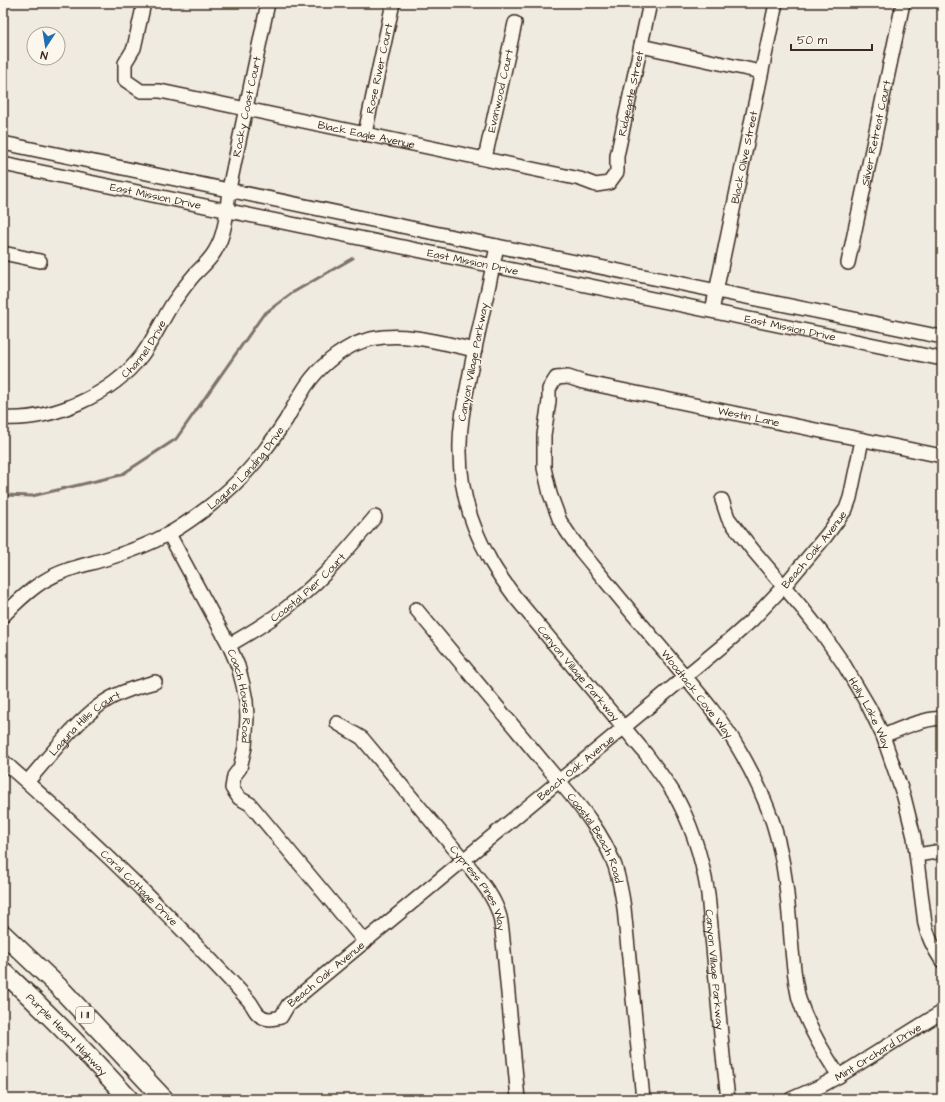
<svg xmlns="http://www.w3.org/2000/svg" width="945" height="1102" font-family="'Architects Daughter',sans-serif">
	<rect width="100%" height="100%" fill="#f0ebe0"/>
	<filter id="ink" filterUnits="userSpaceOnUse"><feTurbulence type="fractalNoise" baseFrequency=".025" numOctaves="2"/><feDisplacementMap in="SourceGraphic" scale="8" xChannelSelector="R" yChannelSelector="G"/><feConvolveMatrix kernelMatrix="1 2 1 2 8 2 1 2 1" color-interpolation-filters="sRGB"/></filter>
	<g filter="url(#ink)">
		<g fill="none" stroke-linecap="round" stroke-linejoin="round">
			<path stroke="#7f7367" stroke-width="3" d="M3 495 32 496 121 475 176 439 263 315 292 293 353 258"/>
			<g stroke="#3b2a1e" stroke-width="16">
				<g id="minor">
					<path id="s1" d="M144 3 134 48 125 63V80L141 91H160L580 179 596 185 609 183 617 172V156L650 3"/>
					<path d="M641 46 761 72"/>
					<path id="s2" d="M365 133 393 3"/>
					<path d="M3 143 497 246 942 337"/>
					<path id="s3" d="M485 158 515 23"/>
					<path id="s4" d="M3 164 942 359"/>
					<path id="s5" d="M497 246C489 287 479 327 471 368 466 396 459 423 460 452 460 488 471 525 488 556 495 571 506 584 515 597L646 754C655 766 665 779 673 792 692 823 702 858 708 894L723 1056 728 1099"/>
					<path d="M3 253 40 261"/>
					<path id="s6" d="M848 263 903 3"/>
					<path id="s7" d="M712 311 776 3"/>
					<path id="s8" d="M3 418C52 421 112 395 142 355 154 339 162 320 173 303 180 293 187 283 195 274 202 267 210 260 215 251 226 233 227 210 229 189L268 3"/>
					<path id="s9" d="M722 500 728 518 752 549 803 609 822 633 843 663 869 707 883 736 904 797 914 837 925 924C928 938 934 949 942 961"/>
					<path id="s10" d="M169 534 229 645 238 666 243 685 246 701 247 717 245 747 240 768 234 776 232 788 239 798 250 804 365 942"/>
					<path id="s11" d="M416 609 559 781C581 807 603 833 615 866 619 879 622 894 624 908L643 1099"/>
					<path id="s12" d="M3 616C16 603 29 590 44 581 65 568 87 565 109 558 129 552 150 544 168 534 180 528 192 519 203 511 227 493 250 471 267 447 274 438 280 429 286 420 291 411 296 402 301 394 313 373 332 356 353 345 392 327 436 342 475 350"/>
					<path id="s13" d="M229 645C252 632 275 618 295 601 325 577 350 547 375 517"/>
					<path id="s14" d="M337 723 362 738 472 870C482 883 494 897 499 914 501 919 501 925 502 930L518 1099"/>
					<path d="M883 736C902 728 922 719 942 718"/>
					<path id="s15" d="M3 761C75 824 145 890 211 960 224 974 237 987 250 1002 253 1006 255 1011 258 1014 265 1021 273 1019 281 1017L288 1005 732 638 752 620 784 586 826 536 846 509 850 498 862 440"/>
					<path id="s16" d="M27 782C50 756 75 722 104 702 119 692 137 687 155 682"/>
					<path d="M917 855 942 851"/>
					<path id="s17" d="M839 1076C823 1052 808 1027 799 999 794 979 793 959 791 939 788 900 785 861 773 823 764 796 752 771 737 746 717 712 689 682 664 651 636 618 609 585 581 551L570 536 560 521 550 494 544 468V435L549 401V389L556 378 568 377 583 382 942 456"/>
					<path id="s18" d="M791 1099 821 1086 839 1076 942 1012"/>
				</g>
			</g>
			<g stroke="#3b2a1e" stroke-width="21">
				<g id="highway">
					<path d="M3 934 60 988 164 1099"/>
					<path id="s19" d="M3 971C47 1012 89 1055 129 1099"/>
				</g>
			</g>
			<use href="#minor" stroke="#fbf7ec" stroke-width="13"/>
			<use href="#highway" stroke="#fbf7ec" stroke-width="18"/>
		</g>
	</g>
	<g text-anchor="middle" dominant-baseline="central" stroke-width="3" stroke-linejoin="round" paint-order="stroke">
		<rect fill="#fbf7ec" stroke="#75685c" stroke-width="1" x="76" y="1007" width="18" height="16" rx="3"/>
		<g font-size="10" font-weight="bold" fill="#3b2a1e">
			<text x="85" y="1015">I 11</text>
		</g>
		<g font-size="11" fill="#3b2a1e" stroke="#fbf7ec">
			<text stroke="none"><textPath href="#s2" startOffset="66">Rose River Court</textPath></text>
			<text stroke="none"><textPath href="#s3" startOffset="69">Evanwood Court</textPath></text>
			<text stroke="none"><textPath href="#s1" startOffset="672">Ridgegate Street</textPath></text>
			<text stroke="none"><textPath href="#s8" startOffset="434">Rocky Coast Court</textPath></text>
			<text stroke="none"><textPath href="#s6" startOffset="133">Silver Retreat Court</textPath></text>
			<text stroke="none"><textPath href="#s1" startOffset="330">Black Eagle Avenue</textPath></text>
			<text stroke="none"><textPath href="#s7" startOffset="157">Black Olive Street</textPath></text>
			<text stroke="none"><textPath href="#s4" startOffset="156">East Mission Drive</textPath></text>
			<text stroke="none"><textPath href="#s4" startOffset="480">East Mission Drive</textPath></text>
			<text stroke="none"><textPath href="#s4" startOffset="804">East Mission Drive</textPath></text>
			<text stroke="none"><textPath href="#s8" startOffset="164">Channel Drive</textPath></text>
			<text transform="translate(473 362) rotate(-79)">Canyon Village Parkway</text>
			<text stroke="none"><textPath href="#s17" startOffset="982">Westin Lane</textPath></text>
			<text stroke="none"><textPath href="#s12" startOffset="290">Laguna Landing Drive</textPath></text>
			<text stroke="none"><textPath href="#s15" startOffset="1095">Beach Oak Avenue</textPath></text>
			<text stroke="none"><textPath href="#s13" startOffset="98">Coastal Pier Court</textPath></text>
			<text stroke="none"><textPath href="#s5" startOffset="467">Canyon Village Parkway</textPath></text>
			<text transform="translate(697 694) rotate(52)">Woodtack Cove Way</text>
			<text stroke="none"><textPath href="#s10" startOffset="179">Coach House Road</textPath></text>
			<text stroke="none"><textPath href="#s9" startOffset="261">Holly Lake Way</textPath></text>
			<text stroke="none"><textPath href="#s16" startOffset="83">Laguna Hills Court</textPath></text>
			<text stroke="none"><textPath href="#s15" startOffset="771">Beach Oak Avenue</textPath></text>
			<text stroke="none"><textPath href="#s11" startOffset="292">Coastal Beach Road</textPath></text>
			<text stroke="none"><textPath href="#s15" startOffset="186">Coral Cottage Drive</textPath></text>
			<text stroke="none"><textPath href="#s14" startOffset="220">Cypress Pines Way</textPath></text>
			<text stroke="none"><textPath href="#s5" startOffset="803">Canyon Village Parkway</textPath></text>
			<text stroke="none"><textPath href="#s15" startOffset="447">Beach Oak Avenue</textPath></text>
			<text stroke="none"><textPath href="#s19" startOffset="90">Purple Heart Highway</textPath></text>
			<text stroke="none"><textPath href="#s18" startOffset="99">Mint Orchard Drive</textPath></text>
		</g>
	</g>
	<rect width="945" height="1102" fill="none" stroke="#fbf7ec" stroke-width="16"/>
	<rect x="8" y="8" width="929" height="1086" fill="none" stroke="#3b2a1e" stroke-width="1.5" filter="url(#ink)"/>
	<g transform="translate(46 46) rotate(192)"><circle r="19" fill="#fbf7ec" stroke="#aea59a"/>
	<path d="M0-3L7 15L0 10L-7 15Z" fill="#1f6fb2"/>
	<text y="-6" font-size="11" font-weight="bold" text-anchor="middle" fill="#3b2a1e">N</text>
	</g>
	<path d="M791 44v6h81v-6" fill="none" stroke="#3b2a1e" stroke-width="2"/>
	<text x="797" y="44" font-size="12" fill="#3b2a1e" stroke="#fbf7ec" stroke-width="3" paint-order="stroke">50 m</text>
</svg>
